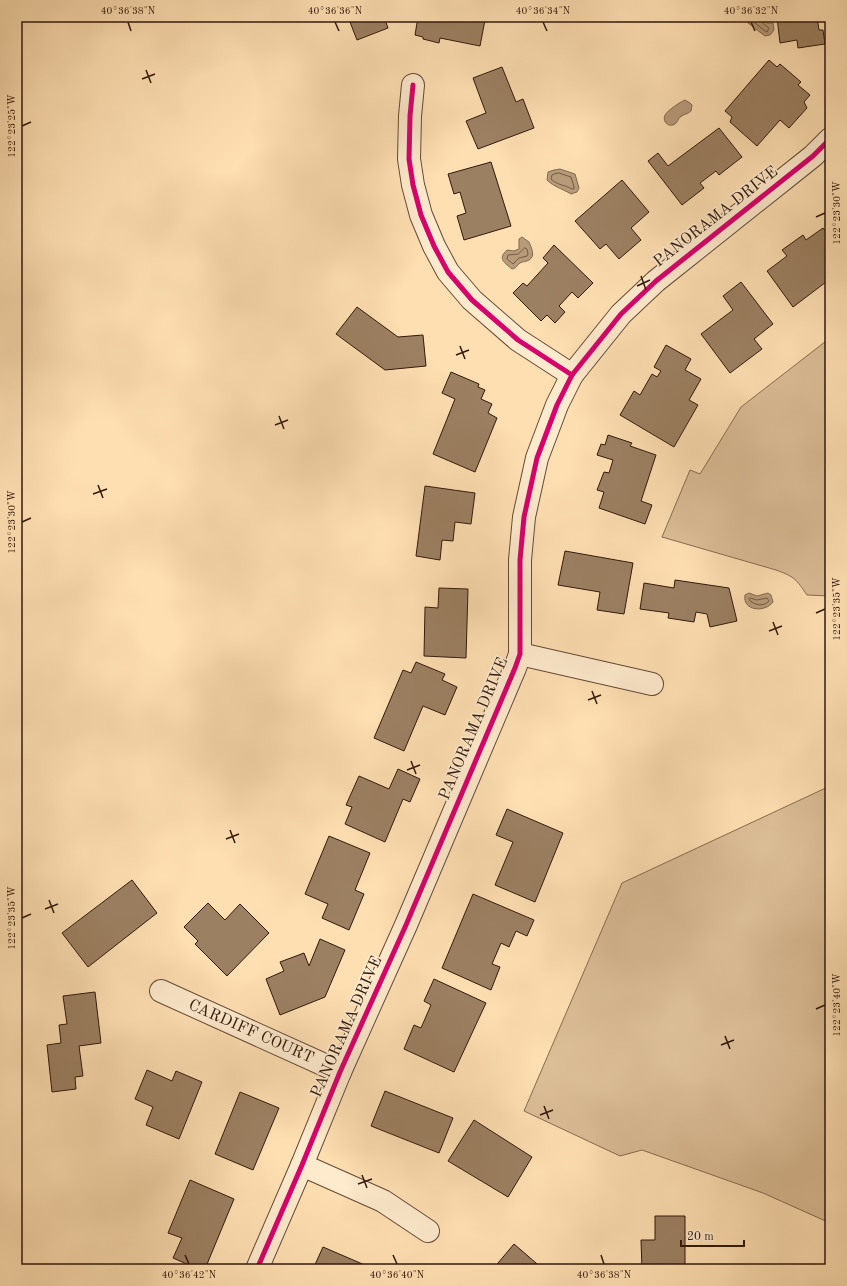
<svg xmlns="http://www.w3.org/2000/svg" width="847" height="1286" font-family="'Old Standard TT',serif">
	<rect width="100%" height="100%" fill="#fedfb2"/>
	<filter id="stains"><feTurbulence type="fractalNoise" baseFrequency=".005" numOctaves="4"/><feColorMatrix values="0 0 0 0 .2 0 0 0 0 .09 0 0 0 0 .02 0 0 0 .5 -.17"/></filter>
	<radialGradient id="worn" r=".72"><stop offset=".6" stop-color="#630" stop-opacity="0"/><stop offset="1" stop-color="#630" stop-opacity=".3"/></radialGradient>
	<g fill="#dbbd96" stroke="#866b51">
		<path d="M830 338V596L807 595C796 579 795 577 776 570L662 537 690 470 700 474 741 407Z"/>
		<path d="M830 786V1223L763 1193 642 1150 620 1156 524 1111 622 883Z"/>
	</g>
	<g fill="#b89c7a" stroke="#82684e">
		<path d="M745 17H764L767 23H773L774 30 770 35 765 36 748 23Z"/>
		<path d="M685 100 690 103 692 105 691 111C688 114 684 114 680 117 678 119 678 122 675 124 669 128 662 122 665 115 667 111 680 102 685 100Z"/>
		<path d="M560 169 575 174 579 188 577 192 571 194C563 189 554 187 547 180L548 172 554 170Z"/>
		<path d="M522 237 529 242C531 247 536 256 529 260 526 262 523 261 520 263 516 266 517 268 512 269 505 263 497 259 507 250L514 251 519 249V239Z"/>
		<path d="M749 593 757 596 768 593 771 595 773 602C765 613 742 611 745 595Z"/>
	</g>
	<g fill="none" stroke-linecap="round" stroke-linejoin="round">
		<g stroke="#745a43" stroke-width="1">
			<path d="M750 17 751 20 765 31 767 32 769 28C765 25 760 23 760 17"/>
			<path d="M559 173 571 177 574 187V189H572C565 185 557 185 551 179L552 175Z"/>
			<path d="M525 248 527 249 528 254 527 256 519 258 513 264 507 259 508 255 518 254Z"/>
			<path d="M750 598 757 600 767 598 769 601C763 607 756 605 750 601L749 599Z"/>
		</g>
	</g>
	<g fill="#9c8062" stroke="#31190c">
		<path d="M348 17H384L388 28 357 40Z"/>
		<path d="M418 17H469L485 20 480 46 440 38 439 43 423 39V37L415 35Z"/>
		<path d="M777 17H817L819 30H823L825 44 798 48 797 40 780 43Z"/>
		<path d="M769 60 777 67 780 64 801 82 798 85 810 95 804 102 807 108 789 128 780 120 757 146 730 122 732 117 725 111Z"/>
		<path d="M502 67 516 102 523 99 534 128 478 149 466 121 486 113 473 78Z"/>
		<path d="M719 128 742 157 719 175 716 171 700 183 704 188 682 205 648 161 658 153 668 166Z"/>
		<path d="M491 162 511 226 464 240 457 216 466 213 460 192 454 194 448 174Z"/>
		<path d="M622 180 649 212 631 228 641 240 619 259 606 244 600 249 575 221Z"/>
		<path d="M823 228 830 238V279L793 307 767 271 787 256 782 250 803 235 806 240Z"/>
		<path d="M554 245 593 283 578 298 572 292 559 306 565 312 555 323 547 315 541 321 513 293 523 283 527 286 548 263 543 258Z"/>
		<path d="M741 282 773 324 754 339 762 349 730 373 701 334 733 310 723 296Z"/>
		<path d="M357 307 398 337 423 335 426 366 385 370 336 334Z"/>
		<path d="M666 345 691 359 685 370 701 379 689 400 698 405 674 447 620 415 634 391 640 395 652 374 657 377 661 371 654 367Z"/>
		<path d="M451 372 479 384 478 387 485 390 481 399 492 404 488 413 497 418 475 472 433 454 455 399 442 393Z"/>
		<path d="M608 435 632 443 630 446 656 455 641 501 652 505 645 524 599 508 604 492 597 490 604 472 609 473 613 460 597 455 601 444 605 445Z"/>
		<path d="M425 486 475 493 471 524 455 522 453 541 442 540 440 560 416 556Z"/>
		<path d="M565 551 633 563 624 614 597 610 600 592 558 585Z"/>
		<path d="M675 580 729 588 737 621 710 627 707 614 696 612 694 622 668 618 669 613 640 609 644 583 674 588Z"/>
		<path d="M439 588 468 589 466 658 424 656 425 607 438 608Z"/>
		<path d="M416 662 445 674 442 680 457 687 445 715 423 706 404 751 374 738 403 670 411 673Z"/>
		<path d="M398 769 420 779 410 802 403 799 385 842 345 824 352 807 346 805 359 776 389 789Z"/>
		<path d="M507 809 563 833 535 902 495 885 513 842 496 835Z"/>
		<path d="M329 836 370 853 355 890 364 894 349 930 322 918 328 904 305 894Z"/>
		<path d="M132 880 157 913 88 967 62 933Z"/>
		<path d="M473 894 534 920 527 936 516 931 509 947 501 943 492 964 500 967 491 990 442 968Z"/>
		<path d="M208 903 225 920 240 904 269 933 227 976 195 944 198 941 184 927Z"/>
		<path d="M320 939 345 950 325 997 280 1015 266 979 284 971 280 962 304 953 309 966Z"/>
		<path d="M434 979 486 1003 454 1072 404 1049 414 1025 421 1028 431 1005 424 1001Z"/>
		<path d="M95 992 101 1043 79 1046 83 1076 75 1077 76 1089 52 1092 47 1045 61 1043 59 1025 67 1024 63 996Z"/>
		<path d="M147 1070 172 1081 176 1071 202 1082 179 1139 146 1125 153 1107 135 1099Z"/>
		<path d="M385 1091 453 1118 439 1153 371 1126Z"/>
		<path d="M240 1092 279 1108 253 1170 215 1154Z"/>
		<path d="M474 1120 532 1157 508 1197 448 1161Z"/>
		<path d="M190 1180 234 1199 205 1269H198L173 1258 182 1238 168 1233Z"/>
		<path d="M655 1216H685V1269H642L641 1240H655Z"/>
		<path d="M514 1244 543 1269H493Z"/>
		<path d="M323 1247 374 1269H313Z"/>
	</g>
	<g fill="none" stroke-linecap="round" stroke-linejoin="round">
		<g stroke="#644a36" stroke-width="24">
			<g id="street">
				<path d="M413 85 410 116 409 159 413 185 421 215 434 246 448 272 472 300 518 340 572 375"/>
				<path d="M520 654 652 684"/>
				<path d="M161 991 340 1072"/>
				<path d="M302 1165 383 1201 428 1231"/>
				<path d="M257 1269 302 1165 340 1072 406 925 515 668 520 654V560L524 517 537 458 557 405 572 375 621 314 656 281 813 156 830 139"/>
			</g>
		</g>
		<use href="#street" stroke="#feeacd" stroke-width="22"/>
		<g stroke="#feeacd" stroke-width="8">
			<g id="cycleway">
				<path d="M413 85 410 116 409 159 413 185 421 215 434 246 448 272 472 300 518 340 572 375"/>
				<path d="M257 1269 302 1165 340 1072 406 925 515 668 520 654V560L524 517 537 458 557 405 572 375 621 314 656 281 813 156 830 139"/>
			</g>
		</g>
		<use href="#cycleway" stroke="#d6006c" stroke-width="5"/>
	</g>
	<path fill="none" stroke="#31190c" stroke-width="1.5" d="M128 22 131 31M335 22 339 31M543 22 547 31M751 22 755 31M146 70 151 83M142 79 155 74M22 126 31 122M816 217 825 213M641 276 646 290M637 286 650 280M460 346 465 359M456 355 469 350M279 416 284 429M275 425 288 420M98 485 103 498M93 494 107 489M22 522 31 518M816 613 825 609M773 622 778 635M769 631 782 626M592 691 597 704M588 700 601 695M411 761 416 774M407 770 420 765M230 830 235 843M226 839 239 834M49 900 54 913M45 909 58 904M22 918 31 914M816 1009 825 1005M725 1036 730 1049M721 1045 734 1040M544 1106 549 1119M540 1115 553 1110M362 1175 367 1188M358 1184 372 1179M185 1255 189 1264M393 1255 397 1264M601 1255 604 1264"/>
	<g text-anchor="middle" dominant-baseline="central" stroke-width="3.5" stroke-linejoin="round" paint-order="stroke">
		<g font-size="16" fill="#31190c" stroke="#feeacd">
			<text transform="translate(716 217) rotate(-38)">PANORAMA DRIVE</text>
			<text transform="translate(474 729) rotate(-67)">PANORAMA DRIVE</text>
			<text transform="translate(347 1027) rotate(-66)">PANORAMA DRIVE</text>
			<text transform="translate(251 1032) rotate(24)">CARDIFF COURT</text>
		</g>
	</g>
	<rect width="847" height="1286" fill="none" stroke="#fedfb2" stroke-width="44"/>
	<path d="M681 1240v6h63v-6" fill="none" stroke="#31190c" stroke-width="2"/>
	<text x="687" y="1240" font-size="12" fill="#31190c" stroke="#feeacd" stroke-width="3" paint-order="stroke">20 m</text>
	<rect x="22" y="22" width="803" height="1242" fill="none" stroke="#31190c" stroke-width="1.5"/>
	<g font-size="10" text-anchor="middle" fill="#31190c">
		<text x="128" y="14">40°36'38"N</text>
		<text x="335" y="14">40°36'36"N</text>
		<text x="543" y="14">40°36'34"N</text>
		<text x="751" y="14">40°36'32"N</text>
		<text transform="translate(11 126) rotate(-90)" y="4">122°23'25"W</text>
		<text transform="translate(836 213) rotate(-90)" y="4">122°23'30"W</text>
		<text transform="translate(11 522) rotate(-90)" y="4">122°23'30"W</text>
		<text transform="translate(836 609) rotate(-90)" y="4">122°23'35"W</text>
		<text transform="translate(11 918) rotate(-90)" y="4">122°23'35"W</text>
		<text transform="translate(836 1005) rotate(-90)" y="4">122°23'40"W</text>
		<text x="189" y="1278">40°36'42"N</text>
		<text x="397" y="1278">40°36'40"N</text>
		<text x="604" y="1278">40°36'38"N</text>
	</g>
	<rect width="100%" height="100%" filter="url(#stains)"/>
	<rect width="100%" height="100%" fill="url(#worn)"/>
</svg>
